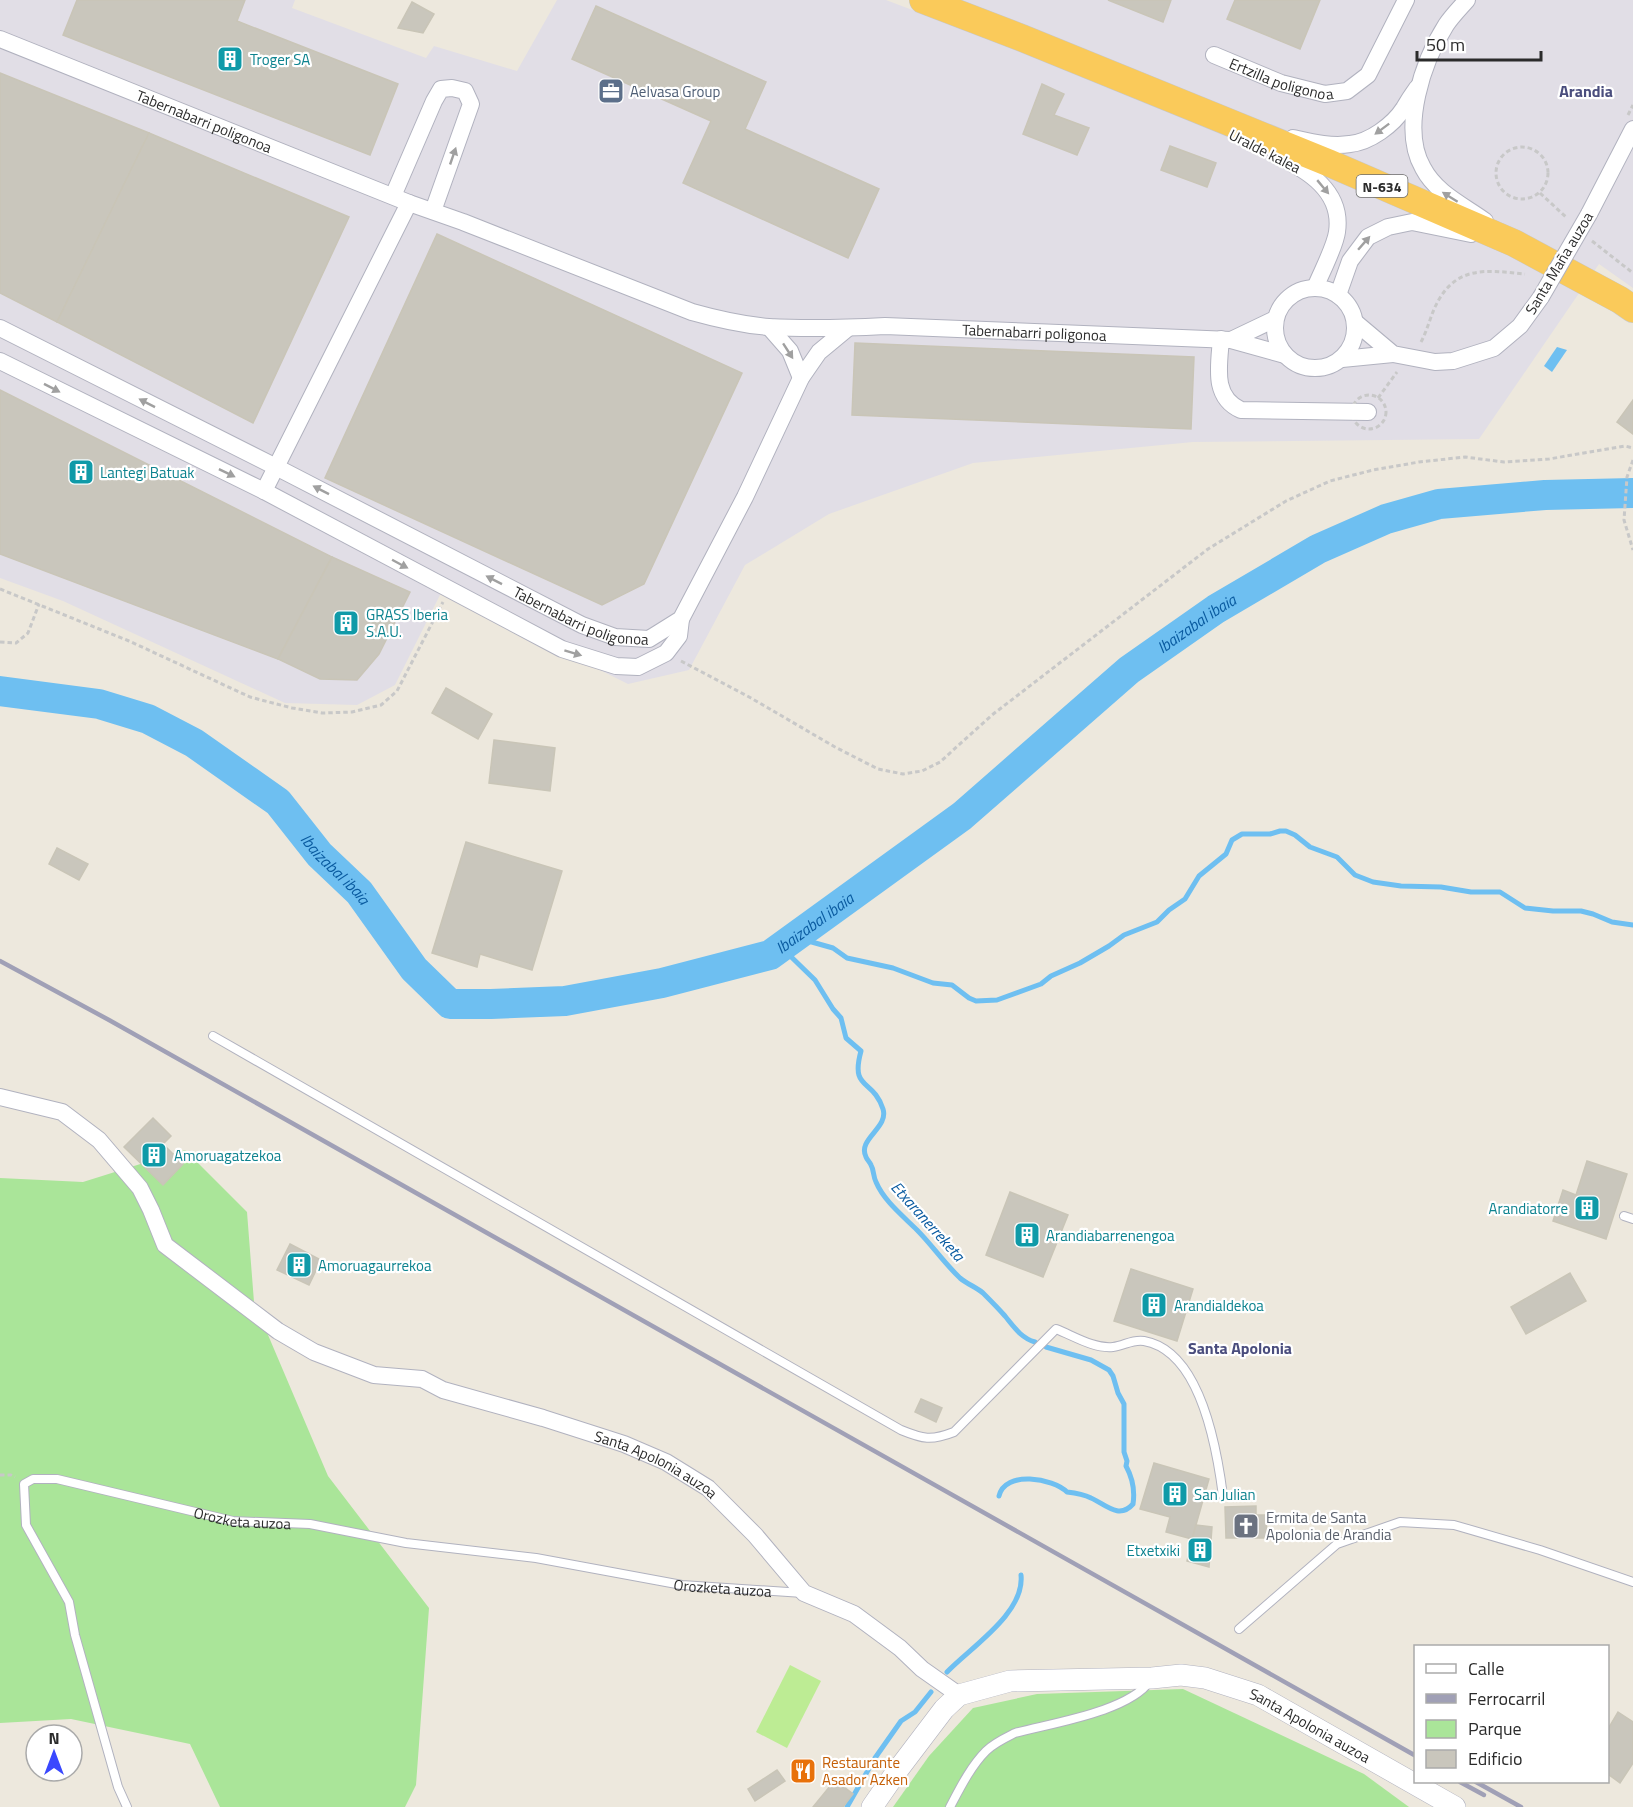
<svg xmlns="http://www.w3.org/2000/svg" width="1633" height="1807" font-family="'Titillium Web',sans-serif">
	<rect width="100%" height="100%" fill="#ede8dd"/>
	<path fill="#e1dee6" d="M0 0H295L292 8 426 58 434 46 517 71 557 0H886L936 19 946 0H1633V288L1599 264 1479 439 1193 442 973 463 829 514 745 565 689 670 628 684 442 591 395 685 357 705 285 703 63 601 0 578Z"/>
	<g fill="#aae599">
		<path d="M185 1150 247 1212 254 1302 328 1476 429 1608 416 1785 405 1807H220L190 1744 71 1719 0 1723V1178L83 1182Z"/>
		<path d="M1183 1689 1364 1774 1409 1807H893L929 1756 973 1708 1037 1694Z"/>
	</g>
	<path fill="#bdec94" d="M790 1665 821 1681 787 1748 756 1732Z"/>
	<path fill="#6ebff1" d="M1557 347 1567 350 1552 372 1544 366Z"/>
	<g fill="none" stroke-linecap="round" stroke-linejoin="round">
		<g stroke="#6ebff1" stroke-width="5">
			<path d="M794 937 833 948 847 958 893 968 933 983 952 985 969 998 976 1001 997 1000 1041 984 1051 976 1080 963 1109 946 1124 935 1157 922 1169 910 1185 899 1199 876 1226 854 1232 840 1242 834H1270L1280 831H1286L1295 835 1310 847 1337 857 1355 875 1373 882 1401 886 1441 887 1471 892H1500L1525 908 1553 911H1581L1593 914 1612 922 1633 925"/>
			<path d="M781 947 815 980 833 1009 841 1018 846 1038 861 1051C850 1091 873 1078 883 1109 889 1128 857 1139 866 1157 867 1160 870 1162 871 1165 874 1170 873 1176 876 1182 884 1201 903 1216 917 1230 932 1245 944 1263 960 1278 967 1284 976 1287 983 1293 990 1300 998 1308 1005 1316 1014 1327 1021 1338 1035 1342"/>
			<path d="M999 1496C1005 1470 1053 1478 1067 1492 1076 1493 1083 1494 1091 1498 1105 1504 1119 1520 1133 1504 1135 1491 1132 1477 1126 1466L1127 1461 1124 1452V1404L1118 1393 1113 1376 1109 1370 1091 1360 1046 1347"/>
			<path d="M947 1672C971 1647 1025 1613 1021 1575"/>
			<path d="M847 1807 875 1758 901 1721 915 1712 931 1692"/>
		</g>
		<path stroke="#6ebff1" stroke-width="30" id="s1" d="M0 691 99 704 148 719 194 743 278 802 319 854 359 892 414 969 450 1004H491L565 1001 662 983 770 955 962 816 1129 670 1216 609 1318 549 1386 519 1439 504 1545 495 1633 493"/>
	</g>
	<g fill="#c9c6bc" stroke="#c9c5b7" stroke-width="1.5">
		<path d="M77 0H245L237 21 398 84 370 155 63 35Z"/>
		<path d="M1108 0H1171L1163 22Z"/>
		<path d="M1235 0H1320L1300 49 1227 19Z"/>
		<path d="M412 2 434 14 423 33 398 28Z"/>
		<path d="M596 6 766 82 745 129 879 189 848 258 683 183 711 121 572 59Z"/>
		<path d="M0 73 149 133 57 322 0 293Z"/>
		<path d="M1042 84 1064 94 1054 115 1089 128 1077 155 1023 134Z"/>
		<path d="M149 133 349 217 253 423 57 322Z"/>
		<path d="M1170 146 1216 163 1207 187 1161 170Z"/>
		<path d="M437 234 742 373 644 584 602 605 325 478Z"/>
		<path d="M855 343 1194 357 1191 429 852 415Z"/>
		<path d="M0 390 332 557 278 659 0 554Z"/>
		<path d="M1633 400V434L1617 422Z"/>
		<path d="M332 557 410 592 379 654 357 680 320 679 278 659Z"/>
		<path d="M446 688 492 714 478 739 432 713Z"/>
		<path d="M494 740 555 748 550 791 489 783Z"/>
		<path d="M466 842 562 871 532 970 480 954 477 967 432 953Z"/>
		<path d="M57 848 88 864 79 880 49 864Z"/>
		<path d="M153 1118 171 1136 163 1144 183 1164 163 1185 124 1147Z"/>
		<path d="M1587 1161 1627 1174 1606 1239 1553 1221 1563 1190 1576 1195Z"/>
		<path d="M1010 1192 1068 1215 1043 1277 986 1255Z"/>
		<path d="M290 1244 321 1260 309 1285 277 1270Z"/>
		<path d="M1131 1269 1193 1289 1177 1341 1114 1321Z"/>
		<path d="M1570 1273 1586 1301 1526 1334 1511 1307Z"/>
		<path d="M921 1399 942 1408 936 1422 915 1412Z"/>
		<path d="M1154 1463 1209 1479 1192 1539 1166 1532 1170 1517 1140 1509Z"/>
		<path d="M1256 1506V1515H1266L1267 1538H1226L1225 1507Z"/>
		<path d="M1196 1525 1212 1527 1209 1567 1187 1561Z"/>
		<path d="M1618 1712 1633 1722V1763L1620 1783 1608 1774V1729Z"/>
		<path d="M777 1770 785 1781 755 1801 748 1789Z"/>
		<path d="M835 1780 853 1794 843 1807H813Z"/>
	</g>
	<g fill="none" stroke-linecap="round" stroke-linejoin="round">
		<g stroke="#b1b2bf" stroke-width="10">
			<g id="service">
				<path d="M213 1036 901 1430C923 1439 931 1441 954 1432L1056 1329C1074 1336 1094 1349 1113 1347 1124 1346 1132 1339 1144 1341 1201 1351 1217 1449 1223 1496"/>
				<path d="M1624 1216 1633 1219"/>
				<path d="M1239 1629 1337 1544 1400 1522 1454 1525 1540 1550 1633 1582"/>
				<path id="s2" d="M127 1807 118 1787 75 1635 69 1602 26 1525 24 1484 33 1479H57L233 1521 310 1524 406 1543 536 1558 682 1585 803 1593"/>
				<path d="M950 1807C960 1788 971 1766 986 1751 994 1743 1005 1738 1015 1733 1051 1723 1128 1712 1150 1681"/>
			</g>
		</g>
		<g stroke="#b1b2bf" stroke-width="18">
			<g id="minor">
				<path d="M1467 0C1460 8 1452 16 1446 25 1423 61 1400 128 1423 168 1436 193 1463 205 1485 221"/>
				<path id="s3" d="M0 39 409 203 463 222 692 312C717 319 743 325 769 327 807 329 847 328 885 326L1231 340 1285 355"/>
				<path id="s4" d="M1214 55 1281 83 1325 94 1347 91 1368 75 1406 0"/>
				<path d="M1293 138C1311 142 1331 147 1350 144 1370 142 1393 125 1404 108 1408 101 1412 95 1417 88"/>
				<path d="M1276 155C1307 170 1343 191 1337 232 1335 247 1321 273 1315 288"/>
				<path d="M393 196 434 101 441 89 452 88 465 91 471 104 433 211"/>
				<path d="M1589 214 1633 129"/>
				<circle cx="1315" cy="328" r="40"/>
				<path d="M1338 295 1350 261 1368 237 1388 227 1412 222 1471 234"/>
				<path d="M1355 322 1393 354 1435 362 1453 361 1494 348 1520 326 1541 297"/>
				<path d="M769 327 790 351 801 378"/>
				<path id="s5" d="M0 328 276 467 582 625 615 637 649 639 681 619 745 497 801 378 819 352 848 328"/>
				<path d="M1221 339C1219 366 1212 397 1241 410L1368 412"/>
				<path d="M1231 340 1275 319"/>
				<path d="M1342 359 1393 354"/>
				<path d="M0 361 264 491 562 649 616 666 638 667 666 653 679 636 681 619"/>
				<path d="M264 491 409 203"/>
				<path id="s6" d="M0 1097 62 1112 99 1140 140 1188 151 1210 165 1245 278 1331 314 1352 374 1375 422 1379 443 1390 543 1418 624 1444 666 1462 708 1488 755 1535 804 1593 854 1614 900 1648 922 1669 959 1695"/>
			</g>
		</g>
		<g stroke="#b1b2bf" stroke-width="22">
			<g id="tertiary">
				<path id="s7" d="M872 1807 897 1771 944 1709 959 1695 1010 1681 1152 1678 1181 1675 1205 1678 1258 1695 1455 1807"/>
			</g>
		</g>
		<g stroke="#c8c8c8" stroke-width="28">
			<path id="trunk" d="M923 0 1022 38 1329 163 1514 243 1620 300 1633 309"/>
		</g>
		<g stroke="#c8c8c8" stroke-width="3" stroke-dasharray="4.5 3" stroke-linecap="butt">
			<path d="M1628 115 1633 105"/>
			<circle cx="1522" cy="173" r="26"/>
			<path d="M1540 193 1567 218"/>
			<path d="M1592 241 1633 273"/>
			<path d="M1421 342C1427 331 1430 318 1435 307 1455 265 1485 270 1525 274"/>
			<circle cx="1369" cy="412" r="17"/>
			<path d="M1378 398 1397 372"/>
			<path d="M1633 460 1627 477 1624 520 1633 550"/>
			<path d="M0 589 129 641 250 697 292 708 322 713 352 712 381 705 397 691 443 602"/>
			<path d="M0 642 16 643 28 633 39 604"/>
			<path d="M681 661 751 698 835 747 878 769 903 774 922 771 940 762 992 715 1208 549 1286 501 1330 481 1373 470 1419 462 1465 457 1504 462 1549 459 1625 446 1633 448"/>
			<path d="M0 1475H11L15 1477"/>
		</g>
		<use href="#service" stroke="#fff" stroke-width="8"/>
		<use href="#minor" stroke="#fff" stroke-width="16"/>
		<use href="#tertiary" stroke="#fff" stroke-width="21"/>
		<use href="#trunk" stroke="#faca5a" stroke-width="27"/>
		<g stroke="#a0a0b6" stroke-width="4.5">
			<path d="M0 961 109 1020 1416 1756"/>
			<path d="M1460 1782 1484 1795"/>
			<path d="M1476 1782 1521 1807"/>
		</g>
		<g stroke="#b1b2bf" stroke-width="18" stroke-linecap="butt">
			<path id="minor-bridge" d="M1541 297 1589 214"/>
		</g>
		<use href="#minor-bridge" stroke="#fff" stroke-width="16"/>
	</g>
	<defs><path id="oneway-solid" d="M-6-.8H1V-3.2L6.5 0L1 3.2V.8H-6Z" transform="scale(1.5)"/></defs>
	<g fill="#a0a0a0">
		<use href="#oneway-solid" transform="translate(1382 129) rotate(143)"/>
		<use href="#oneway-solid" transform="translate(453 156) rotate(-71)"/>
		<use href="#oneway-solid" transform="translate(1323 187) rotate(50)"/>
		<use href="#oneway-solid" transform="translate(1450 197) rotate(-148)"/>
		<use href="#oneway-solid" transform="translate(1364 243) rotate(-49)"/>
		<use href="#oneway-solid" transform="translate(788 351) rotate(57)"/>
		<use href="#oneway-solid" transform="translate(52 388) rotate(27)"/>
		<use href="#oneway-solid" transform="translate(147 403) rotate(-153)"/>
		<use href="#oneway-solid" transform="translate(227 473) rotate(26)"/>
		<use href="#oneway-solid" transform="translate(321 490) rotate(-153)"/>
		<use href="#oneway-solid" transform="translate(400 564) rotate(28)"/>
		<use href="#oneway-solid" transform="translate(494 580) rotate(-153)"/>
		<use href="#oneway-solid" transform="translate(573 653) rotate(17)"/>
	</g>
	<defs>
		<g id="building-square" transform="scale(1.35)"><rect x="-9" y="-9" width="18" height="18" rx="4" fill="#0f9aa8" stroke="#fff"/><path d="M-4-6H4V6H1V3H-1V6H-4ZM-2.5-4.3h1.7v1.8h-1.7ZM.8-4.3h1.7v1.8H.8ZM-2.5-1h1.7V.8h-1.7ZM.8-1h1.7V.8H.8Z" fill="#fff"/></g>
		<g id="office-square" transform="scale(1.35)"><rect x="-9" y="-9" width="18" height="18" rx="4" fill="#5c6f8a" stroke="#fff"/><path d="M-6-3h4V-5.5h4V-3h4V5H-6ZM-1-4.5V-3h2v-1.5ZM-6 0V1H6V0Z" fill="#fff"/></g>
		<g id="church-square" transform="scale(1.35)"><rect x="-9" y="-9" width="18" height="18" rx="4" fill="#6b7280" stroke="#fff"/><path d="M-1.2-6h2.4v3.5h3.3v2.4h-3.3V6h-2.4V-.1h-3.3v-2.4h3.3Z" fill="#fff"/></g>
		<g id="restaurant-square" transform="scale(1.35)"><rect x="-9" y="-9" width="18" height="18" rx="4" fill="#e8710a" stroke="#fff"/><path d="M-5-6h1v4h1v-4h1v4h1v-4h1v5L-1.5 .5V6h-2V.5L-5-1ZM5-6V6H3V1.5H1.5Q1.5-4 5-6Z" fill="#fff"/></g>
	</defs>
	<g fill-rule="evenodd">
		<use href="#building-square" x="230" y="59"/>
		<use href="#office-square" x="611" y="91"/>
		<use href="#building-square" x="81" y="472"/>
		<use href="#building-square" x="346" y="623"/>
		<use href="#building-square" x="154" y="1155"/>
		<use href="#building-square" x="1587" y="1208"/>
		<use href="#building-square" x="1027" y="1235"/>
		<use href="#building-square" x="299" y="1265"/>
		<use href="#building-square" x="1154" y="1305"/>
		<use href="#building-square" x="1175" y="1494"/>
		<use href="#church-square" x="1246" y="1526"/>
		<use href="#building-square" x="1200" y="1550"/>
		<use href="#restaurant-square" x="803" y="1771"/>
	</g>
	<g text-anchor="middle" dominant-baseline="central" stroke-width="4.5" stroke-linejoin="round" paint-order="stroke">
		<rect fill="#fff" stroke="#6b6b6b" stroke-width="1.5" x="1356.5" y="175" width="51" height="22" rx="4.5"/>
		<g font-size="14" font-weight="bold" fill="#2b2b2b">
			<text x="1382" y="186">N-634</text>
		</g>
		<g font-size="15" fill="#0d838f" stroke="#fff" text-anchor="start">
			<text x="250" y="59">Troger SA</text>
			<text x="100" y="472">Lantegi Batuak</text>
			<text x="366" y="614">GRASS Iberia<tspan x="366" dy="17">S.A.U.</tspan></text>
			<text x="174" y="1155">Amoruagatzekoa</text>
			<text x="1568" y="1208" text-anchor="end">Arandiatorre</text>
			<text x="1046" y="1235">Arandiabarrenengoa</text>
			<text x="318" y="1265">Amoruagaurrekoa</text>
			<text x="1174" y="1305">Arandialdekoa</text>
			<text x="1194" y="1494">San Julian</text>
			<text x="1180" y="1550" text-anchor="end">Etxetxiki</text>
		</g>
		<g font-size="15" fill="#2b2b2b" stroke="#fff">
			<text stroke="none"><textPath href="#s4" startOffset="72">Ertzilla poligonoa</textPath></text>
			<text stroke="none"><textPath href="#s3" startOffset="220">Tabernabarri poligonoa</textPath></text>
			<text transform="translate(1265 151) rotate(27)">Uralde kalea</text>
			<text transform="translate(1559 263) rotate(-59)">Santa Maña auzoa</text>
			<text stroke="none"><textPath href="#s3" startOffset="1088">Tabernabarri poligonoa</textPath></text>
			<text stroke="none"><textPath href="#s5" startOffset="650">Tabernabarri poligonoa</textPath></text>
			<text stroke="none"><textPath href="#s6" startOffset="782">Santa Apolonia auzoa</textPath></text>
			<text stroke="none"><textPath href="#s2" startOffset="567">Orozketa auzoa</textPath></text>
			<text stroke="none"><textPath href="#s2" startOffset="1053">Orozketa auzoa</textPath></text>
			<text stroke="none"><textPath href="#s7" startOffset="506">Santa Apolonia auzoa</textPath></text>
		</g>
		<g font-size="15" fill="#4e5e75" stroke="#fff" text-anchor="start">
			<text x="630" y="91">Aelvasa Group</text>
		</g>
		<g font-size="15" fill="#5b616d" stroke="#fff" text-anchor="start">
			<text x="1266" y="1517">Ermita de Santa<tspan x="1266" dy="17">Apolonia de Arandia</tspan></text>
		</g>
		<g font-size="15" fill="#c56008" stroke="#fff" text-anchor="start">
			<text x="822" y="1762">Restaurante<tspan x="822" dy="17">Asador Azken</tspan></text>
		</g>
		<g font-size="16" font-weight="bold" fill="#4a4d7d" stroke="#fff">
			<text x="1586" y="91">Arandia</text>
			<text x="1240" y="1348">Santa Apolonia</text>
		</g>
		<g font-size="16" font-style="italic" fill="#0a5ba0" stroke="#fff">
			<text stroke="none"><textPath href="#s1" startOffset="1438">Ibaizabal ibaia</textPath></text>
			<text stroke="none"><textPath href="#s1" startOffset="394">Ibaizabal ibaia</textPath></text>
			<text stroke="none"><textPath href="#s1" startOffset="952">Ibaizabal ibaia</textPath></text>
			<text transform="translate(928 1221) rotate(48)">Etxaranerreketa</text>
		</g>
	</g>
	<rect x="1414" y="1645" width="195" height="138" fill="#ffffff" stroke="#aaaaaa" stroke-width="1.5"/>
	<rect x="1426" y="1664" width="30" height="9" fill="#ffffff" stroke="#aaaaaa" stroke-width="1.5"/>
	<text x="1468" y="1675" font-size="18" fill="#2b2b2b">Calle</text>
	<rect x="1426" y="1694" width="30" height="9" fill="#a0a0b6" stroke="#aaaaaa" stroke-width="1.5"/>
	<text x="1468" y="1705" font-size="18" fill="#2b2b2b">Ferrocarril</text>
	<rect x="1426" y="1720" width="30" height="18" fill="#aae599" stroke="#aaaaaa" stroke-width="1.5"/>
	<text x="1468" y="1735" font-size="18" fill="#2b2b2b">Parque</text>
	<rect x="1426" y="1750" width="30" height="18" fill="#c9c6bc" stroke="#aaaaaa" stroke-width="1.5"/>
	<text x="1468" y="1765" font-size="18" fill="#2b2b2b">Edificio</text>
	<g transform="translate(54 1753)"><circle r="28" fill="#ffffff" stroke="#aaaaaa" stroke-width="1.5"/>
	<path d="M0-4.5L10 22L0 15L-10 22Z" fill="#3a48fe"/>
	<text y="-9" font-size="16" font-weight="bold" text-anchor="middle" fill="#2b2b2b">N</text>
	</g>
	<path d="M1417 51v9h124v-9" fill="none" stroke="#2b2b2b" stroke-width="3"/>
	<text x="1426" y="51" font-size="18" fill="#2b2b2b" stroke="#ffffff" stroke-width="4.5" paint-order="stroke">50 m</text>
</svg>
